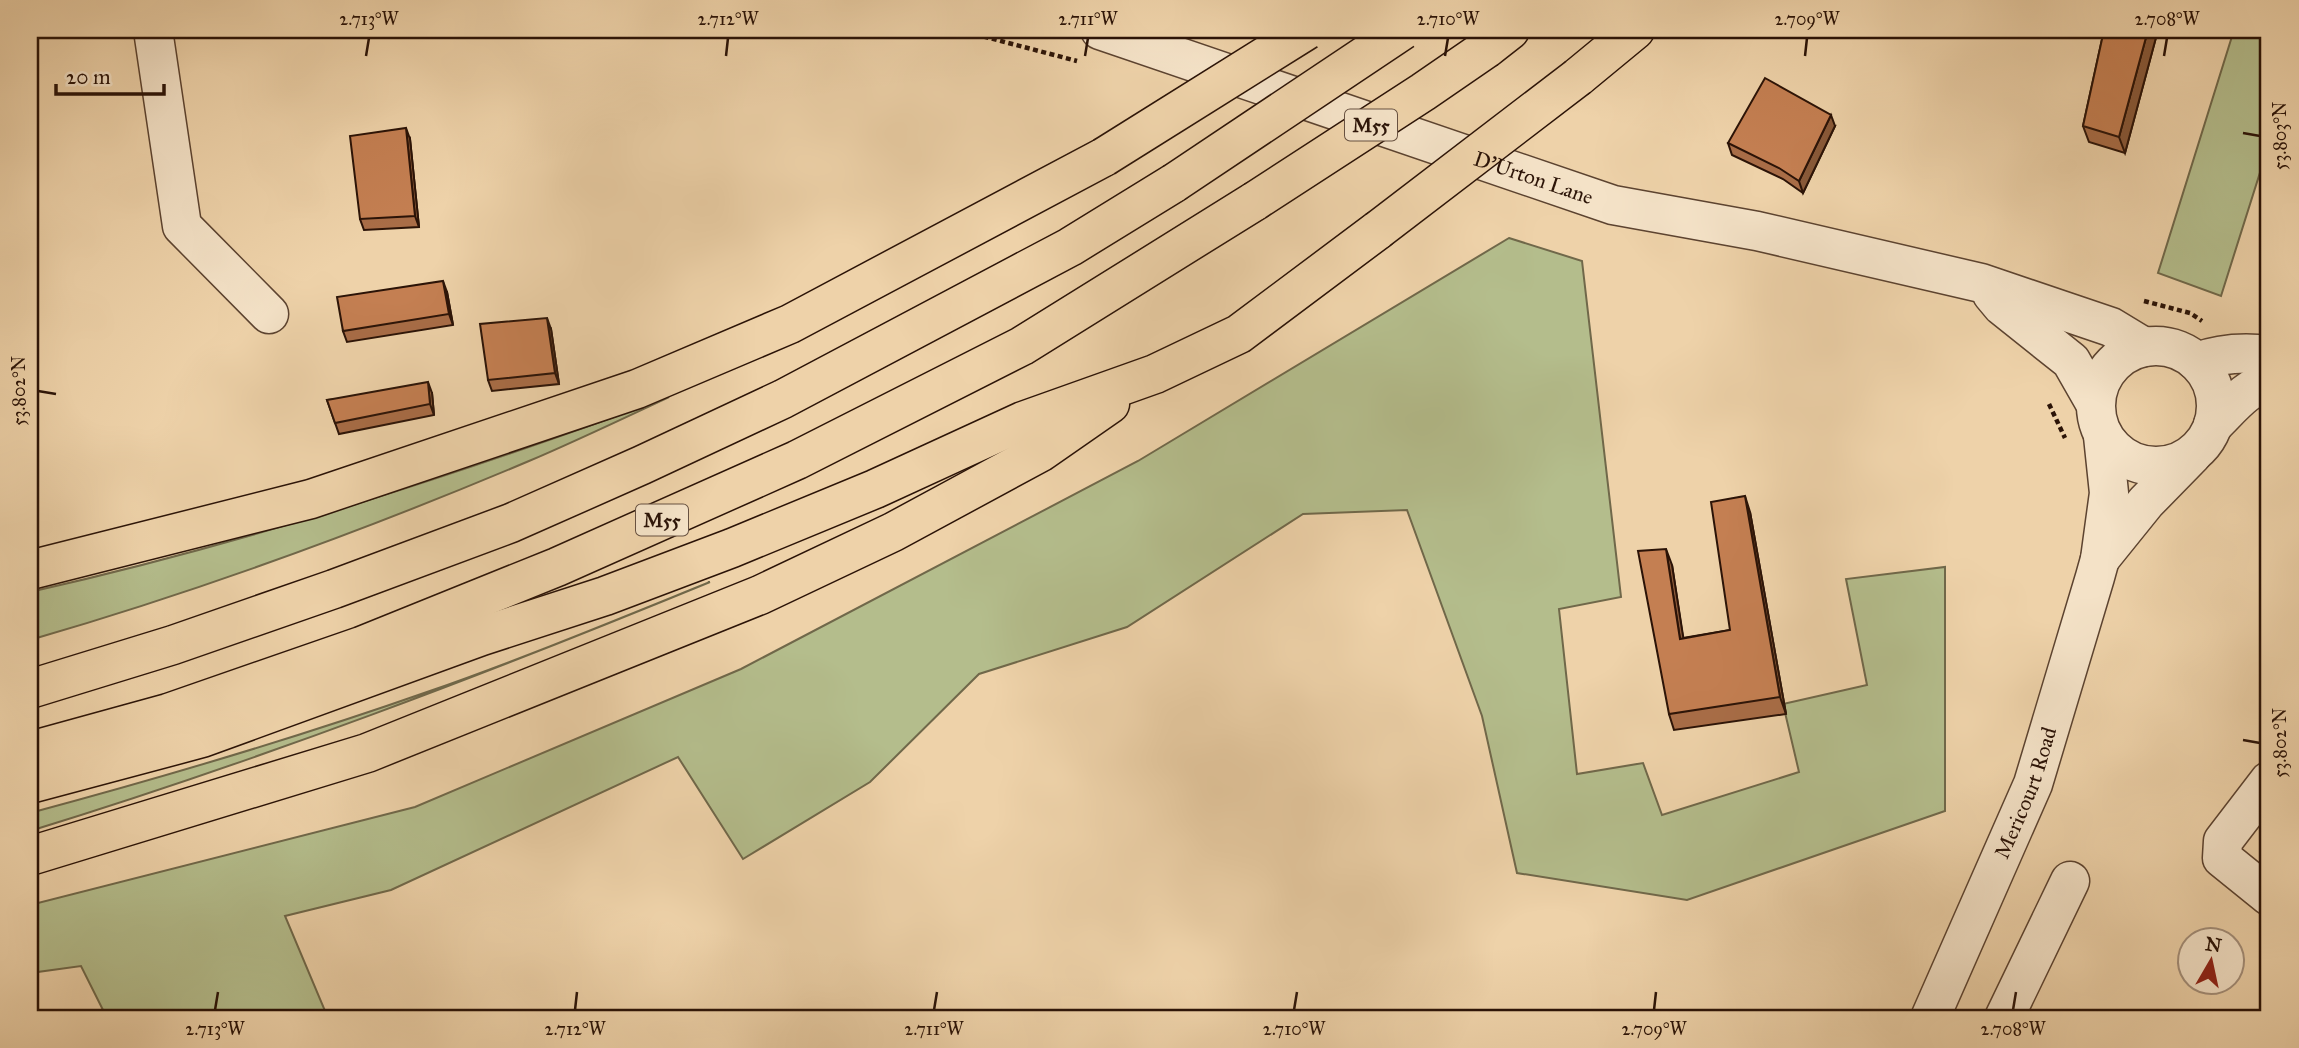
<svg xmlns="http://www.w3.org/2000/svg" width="2299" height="1048" font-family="'IM FELL Great Primer',serif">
	<rect width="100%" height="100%" fill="#eed2a9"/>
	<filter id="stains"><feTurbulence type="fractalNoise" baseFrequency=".00286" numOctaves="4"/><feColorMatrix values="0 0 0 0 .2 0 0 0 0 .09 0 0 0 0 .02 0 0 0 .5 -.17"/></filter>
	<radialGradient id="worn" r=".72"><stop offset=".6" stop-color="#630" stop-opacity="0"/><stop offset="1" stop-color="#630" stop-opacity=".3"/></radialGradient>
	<g fill="#b4bd8c" stroke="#70684a" stroke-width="2">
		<path d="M2234 30H2269V144L2221 296 2158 273Z"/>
		<path d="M1509 238 1582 261 1621 597 1559 609 1577 774 1643 763 1662 815 1799 772 1783 704 1867 685 1846 579 1945 567V811L1687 900 1517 873 1482 716 1407 510 1303 514 1127 627 979 674 870 782 743 859 678 757 391 890 285 916 328 1018H107L81 966 30 973V905L415 807 741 669 1138 461Z"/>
		<path d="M669 397C622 419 576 441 529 461 366 530 199 591 30 640V592C248 543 459 474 669 397Z"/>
		<path d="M710 582C486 674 261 760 30 831V813C164 777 296 738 427 692 522 659 616 620 710 582Z"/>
	</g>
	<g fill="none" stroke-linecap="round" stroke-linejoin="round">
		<g stroke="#5c4330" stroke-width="41">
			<g id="minor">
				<path d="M153 30 182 226 269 314"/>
				<path id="s1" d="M1100 30 1613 205 1757 231 1981 283 2111 327 2144 347"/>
				<path d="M1992 294 2002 306 2071 361 2095 403"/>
				<circle cx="2156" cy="406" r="60"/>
				<path d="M2197 362C2221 353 2244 352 2269 355"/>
				<path d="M2213 425C2229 410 2247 386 2269 382"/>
				<path d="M2100 559 2146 502 2192 455"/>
				<path d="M2269 781 2223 841 2222 858 2269 896"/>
				<path id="s2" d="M1930 1018 2033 784 2095 577 2100 559 2109 493 2103 436"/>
				<path d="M2004 1018 2070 881"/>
			</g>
		</g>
		<g stroke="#2b1307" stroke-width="41">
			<g id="highway">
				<path d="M1487 48 1510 30"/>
				<path d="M1578 77 1635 30"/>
				<path d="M30 570 311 499 637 389 790 324 1104 157"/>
				<path d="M30 689 173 645 334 589 511 523 642 465 783 399 1070 247 1174 183"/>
				<path d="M30 751 168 713 361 646 557 567 797 460 1022 346 1255 201"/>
				<path d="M30 784 202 738 482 636 605 596 732 548 875 489 1023 421 1155 374 1239 334 1378 230"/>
				<path d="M30 856 367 753 760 595 893 532 1041 452 1110 404"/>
			</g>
		</g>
		<g stroke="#2b1307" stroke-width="4.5" stroke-dasharray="5 3.5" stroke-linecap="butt">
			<path d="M959 30 1077 61"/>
			<path d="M2144 301 2190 313 2202 321"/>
			<path d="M2049 404 2065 438"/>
		</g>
		<use href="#minor" stroke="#f4e2c7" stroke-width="38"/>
		<use href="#highway" stroke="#eed2a9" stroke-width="38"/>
		<g stroke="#2b1307" stroke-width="41" stroke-linecap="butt">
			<g id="highway-bridge">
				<path d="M1104 157 1307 30"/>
				<path d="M1174 183 1403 30"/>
				<path d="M1255 201 1423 92 1487 48"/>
				<path d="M1378 230 1578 77"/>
			</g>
		</g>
		<use href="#highway-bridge" stroke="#eed2a9" stroke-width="38"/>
	</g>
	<g fill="#a96d47" stroke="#2b1307" stroke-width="2">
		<path d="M2104 30H2158L2125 153 2089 142 2083 126Z"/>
		<path d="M1835 126 1803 193 1783 179 1732 155 1728 143Z"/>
		<path d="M410 139 419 227 364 230 360 219Z"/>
		<path d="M447 292 453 325 347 342 343 331Z"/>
		<path d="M551 329 559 384 492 391 488 380Z"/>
		<path d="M432 393 434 415 339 434 327 400Z"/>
		<path d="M1750 512 1786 714 1674 730 1669 714 1672 565 1683 638 1730 630Z"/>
	</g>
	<g fill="#895939" stroke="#2b1307" stroke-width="2">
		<path d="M2148 30H2158L2125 153 2119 137Z"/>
		<path d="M1831 115 1835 126 1803 193 1799 181Z"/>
		<path d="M406 128 410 139 419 227 415 216Z"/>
		<path d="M443 281 447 292 453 325 449 314Z"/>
		<path d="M547 318 551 329 559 384 555 373Z"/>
		<path d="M428 382 432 393 434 415 430 404Z"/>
		<path d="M1745 496 1750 512 1786 714 1780 697Z"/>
		<path d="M1666 549 1672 565 1686 655 1680 639Z"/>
	</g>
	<g fill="#c47f52" stroke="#2b1307" stroke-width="2">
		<path d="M2104 30H2148L2119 137 2083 126Z"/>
		<path d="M1765 78 1831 115 1799 181 1779 168 1728 143Z"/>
		<path d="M406 128 415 216 360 219 350 136Z"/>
		<path d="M443 281 449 314 343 331 337 297Z"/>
		<path d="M547 318 555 373 488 380 480 324Z"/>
		<path d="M428 382 430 404 335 423 327 400Z"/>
		<path d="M1745 496 1780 697 1669 714 1638 551 1666 549 1680 639 1730 630 1711 502Z"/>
	</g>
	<path fill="none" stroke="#2b1307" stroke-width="2.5" d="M366 56 369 38M726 56 728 38M1085 56 1088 38M1445 56 1448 38M1805 56 1807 38M2164 56 2167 38M2243 133 2260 136M38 391 56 394M2243 740 2260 743M215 1010 218 992M575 1010 577 992M934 1010 937 992M1294 1010 1297 992M1654 1010 1656 992M2013 1010 2016 992"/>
	<g text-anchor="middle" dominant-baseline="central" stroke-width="7" stroke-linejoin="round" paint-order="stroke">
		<g fill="#f4e2c7" stroke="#675141" stroke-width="2">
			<rect x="1345" y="109.5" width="52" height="31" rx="5"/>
			<rect x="636" y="504.5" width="52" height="31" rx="5"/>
		</g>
		<g font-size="19" font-weight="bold" fill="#2b1307">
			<text x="1371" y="125">M55</text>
			<text x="662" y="520">M55</text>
		</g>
		<g font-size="21" fill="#2b1307" stroke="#f4e2c7">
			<text stroke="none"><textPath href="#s1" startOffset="458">D'Urton Lane</textPath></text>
			<text stroke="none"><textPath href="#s2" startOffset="245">Mericourt Road</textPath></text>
		</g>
	</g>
	<rect width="2299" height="1048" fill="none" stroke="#eed2a9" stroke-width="77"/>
	<g transform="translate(2211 961) rotate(9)"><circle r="33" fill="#f4e2c7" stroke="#a48f7a" stroke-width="2"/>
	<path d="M0-5L12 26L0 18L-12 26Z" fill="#8f2418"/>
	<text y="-10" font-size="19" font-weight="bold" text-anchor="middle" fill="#2b1307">N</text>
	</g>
	<path d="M56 84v10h108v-10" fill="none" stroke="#2b1307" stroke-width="3.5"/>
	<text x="66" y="84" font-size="21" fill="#2b1307" stroke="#f4e2c7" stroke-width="5" paint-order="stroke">20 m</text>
	<rect x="38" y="38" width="2222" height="972" fill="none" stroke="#2b1307" stroke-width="2.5"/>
	<g font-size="18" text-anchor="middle" fill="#2b1307">
		<text x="369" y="25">2.713°W</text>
		<text x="728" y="25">2.712°W</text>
		<text x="1088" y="25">2.711°W</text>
		<text x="1448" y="25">2.710°W</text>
		<text x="1807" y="25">2.709°W</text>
		<text x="2167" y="25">2.708°W</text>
		<text transform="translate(2280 136) rotate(-90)" y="6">53.803°N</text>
		<text transform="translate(19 391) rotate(-90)" y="6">53.802°N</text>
		<text transform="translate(2280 743) rotate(-90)" y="6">53.802°N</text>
		<text x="215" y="1035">2.713°W</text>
		<text x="575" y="1035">2.712°W</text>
		<text x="934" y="1035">2.711°W</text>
		<text x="1294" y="1035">2.710°W</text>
		<text x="1654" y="1035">2.709°W</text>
		<text x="2013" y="1035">2.708°W</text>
	</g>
	<rect width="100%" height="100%" filter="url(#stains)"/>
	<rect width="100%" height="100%" fill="url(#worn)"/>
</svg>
